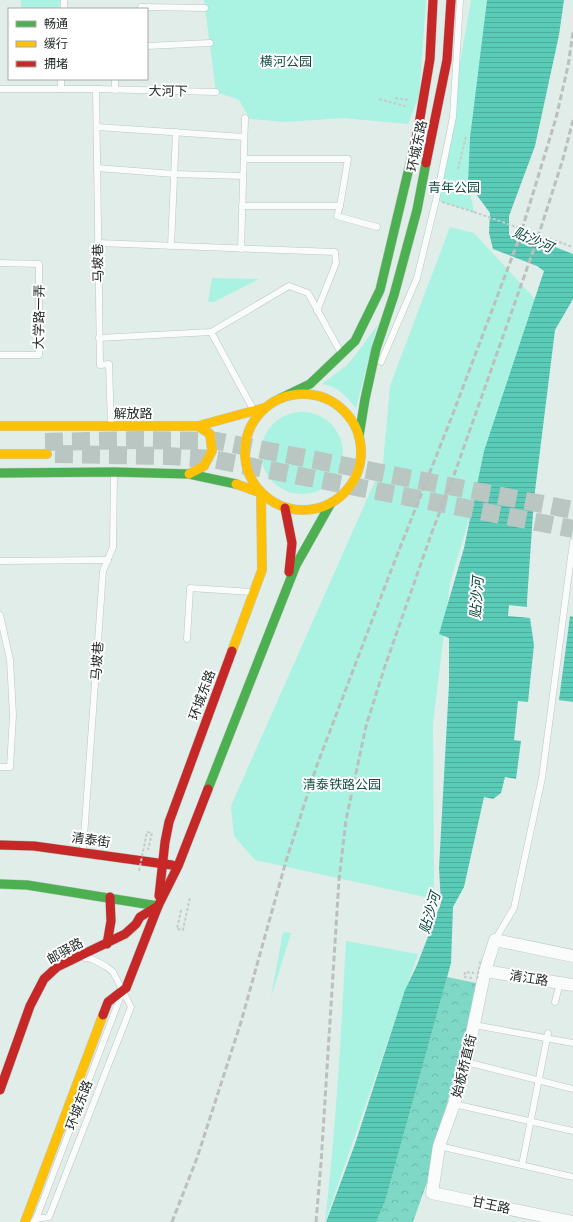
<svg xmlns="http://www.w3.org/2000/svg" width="573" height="1222" font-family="Rubik,'Noto Sans SC',sans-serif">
	<defs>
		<pattern id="forest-crowns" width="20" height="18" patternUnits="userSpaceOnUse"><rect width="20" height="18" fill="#7fd7c6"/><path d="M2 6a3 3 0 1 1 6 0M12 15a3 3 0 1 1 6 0" fill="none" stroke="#6db9aa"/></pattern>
		<pattern id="water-rules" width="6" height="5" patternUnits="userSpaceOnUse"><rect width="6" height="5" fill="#5acbb7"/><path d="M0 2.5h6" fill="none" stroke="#4eae9d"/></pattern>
	</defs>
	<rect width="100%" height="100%" fill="#e0ede9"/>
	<g fill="#aaf2e1">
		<path d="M21 0H60L59 9H21Z"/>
		<path d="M204 0H426L419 96 408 124 343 118 286 122 250 119 239 100 216 92Z"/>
		<path d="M471 0H487L468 183 474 212 436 200Z"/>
		<path d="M450 227 474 233 535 299 450 583 433 723 434 899 255 860 234 836 231 806 383 463 390 386Z"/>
		<path d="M212 278 259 279 214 302H208Z"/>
		<path d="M377 326 356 408C344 394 340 388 322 384L347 365 360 349Z"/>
		<circle cx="302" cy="453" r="41"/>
		<path d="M283 932 291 933 271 997Z"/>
		<path d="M346 941 418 954 325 1222C336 1129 341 1035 346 941Z"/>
	</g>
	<path fill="url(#forest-crowns)" d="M447 977 476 983 465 1036 440 1130 431 1171 413 1222H376L385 1202Z"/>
	<g fill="url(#water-rules)">
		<path d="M487 0H564L559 35 535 146 509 216V235L517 238 555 247 573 254V299L555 330 534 499 527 601V607L509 605 508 616 530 618 534 645 528 702 518 701 514 740 521 741 516 779 505 777 501 793 493 799 484 797 464 887 453 907 451 963 385 1202 376 1222H326L355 1144 405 990 417 965 441 903 439 868 449 684V638L439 634 464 548 484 451 544 271 537 266 493 249 489 233 490 213 468 183 470 138Z"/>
		<path d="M570 616 573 617V702L559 700Z"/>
	</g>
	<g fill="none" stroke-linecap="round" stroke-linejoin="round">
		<g stroke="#bac6c2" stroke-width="18" stroke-dasharray="18 9" stroke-linecap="butt">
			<path d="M45 442 138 440 217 441 573 510"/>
			<path d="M55 454 168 456 212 459 573 529"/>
		</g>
		<g stroke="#bcc6c3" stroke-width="7">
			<g id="lane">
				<path d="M141 7 205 8"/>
				<path d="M64 9V0"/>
				<path d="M147 46 210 43"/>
				<path d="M115 79V90"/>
				<path d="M0 89H96L216 92"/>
				<path d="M61 89V79"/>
				<path d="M96 89 100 365 109 364 111 425"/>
				<path d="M97 127 244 137"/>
				<path d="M97 168 174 174 243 176"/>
				<path d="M242 206H340L348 159H244"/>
				<path d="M340 206 337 216 377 227"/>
				<path d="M98 243 335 252 336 263 317 311"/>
				<path d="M171 246 176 132"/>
				<path d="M241 249 245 118"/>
				<path d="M0 263 39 264V355H0"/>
				<path d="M211 332 253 409"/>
				<path d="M99 338 211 332 289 286 308 293 341 353"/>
				<path d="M381 362 417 278 436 200 453 117 460 0"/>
				<path d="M0 561 108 560"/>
				<path d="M0 615 10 660 13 715 10 767H0"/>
				<path d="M187 639 190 588 252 592"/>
				<path d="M83 851 103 571 113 547 114 473"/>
				<path d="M495 940 514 908 542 778 573 542"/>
				<path d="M555 1002 560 983"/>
				<path d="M474 1025 573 1043"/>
				<path d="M466 1062 573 1089"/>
				<path d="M454 1104 573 1131"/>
				<path d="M439 1146 573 1177"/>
				<path d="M522 1165 548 1033"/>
				<path d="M36 1219 120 998"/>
				<path d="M33 1222 36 1219 49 1217 131 1007 113 972 107 967 92 959 85 958"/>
			</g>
		</g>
		<g stroke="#bcc6c3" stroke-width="13">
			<g id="street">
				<path d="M485 971 573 985"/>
				<path d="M572 1222 432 1193 439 1146 454 1104 466 1062 485 971 495 940 573 956"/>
			</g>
		</g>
		<g stroke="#bcc6c3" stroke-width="10">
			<g id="fast">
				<path d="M281 398 310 384 355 341 380 290 414 147"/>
				<path d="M359 436 365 399 376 349 394 295 417 210 426 163"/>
				<path d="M0 473 114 472 189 474 236 484"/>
				<path d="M208 789 296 565 331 503"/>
				<path d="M0 884 27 885 158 906"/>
			</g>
		</g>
		<g stroke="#bcc6c3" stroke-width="10">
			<g id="slow">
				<circle cx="303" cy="452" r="58"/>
				<path d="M0 426H198L264 408"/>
				<path d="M0 454H47"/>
				<path d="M189 474 204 466 212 451 210 434 198 426"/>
				<path d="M232 651 262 570 261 493 236 484"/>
				<path d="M25 1222 103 1015"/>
			</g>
		</g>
		<g stroke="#bcc6c3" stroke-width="10">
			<g id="jam">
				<path d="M414 147 419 124 430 59 433 0"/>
				<path d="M426 163 447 60 451 0"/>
				<path d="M285 508 292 543 289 572"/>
				<path d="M0 845 34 846 172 865"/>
				<path d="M159 896 165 842 169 822 232 651"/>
				<path d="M107 944 111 921 110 897"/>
				<path d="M103 1015 108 1002 126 988 158 906 178 866 208 789"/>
				<path d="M0 1090 30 1006 44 979 57 967 125 934 136 924 140 917 158 906"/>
			</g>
		</g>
		<g stroke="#c6cac9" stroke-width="2" stroke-dasharray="3 2" stroke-linecap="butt">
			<path d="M395 98 409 100"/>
			<path d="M379 99 408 107"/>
			<path d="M458 169 466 136"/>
			<path d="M442 202 474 212"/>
			<path d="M181 910 177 929 183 930 190 897"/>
			<path d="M472 978 464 977 465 972 474 973"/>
		</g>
		<use href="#lane" stroke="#fafcfc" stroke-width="6"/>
		<use href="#street" stroke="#fafcfc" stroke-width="12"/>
		<use href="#fast" stroke="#4caf50" stroke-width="9"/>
		<use href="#slow" stroke="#ffc107" stroke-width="9"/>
		<use href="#jam" stroke="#c62828" stroke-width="9"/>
		<g stroke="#bcbfbe" stroke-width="3" stroke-dasharray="6 3" stroke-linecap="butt">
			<path d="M172 1222 197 1158 241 1022 286 861 317 765 392 568 454 411 520 236 556 118 568 66 573 32"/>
			<path d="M316 1222 321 1163 339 880 346 820 366 726 384 669 432 532 454 475 537 240 563 159 573 120"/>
		</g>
		<g stroke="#c6cac9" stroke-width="2" stroke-dasharray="3 2" stroke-linecap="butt">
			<path d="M474 212 573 247"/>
			<path d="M139 871 147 832 152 833 148 850"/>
			<path d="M477 979 481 959"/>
		</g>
	</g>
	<g text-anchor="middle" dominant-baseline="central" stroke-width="4" stroke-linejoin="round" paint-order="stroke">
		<g font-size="13" fill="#134e43" stroke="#fff">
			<text x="286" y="61">横河公园</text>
			<text x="454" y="187">青年公园</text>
			<text x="342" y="784">清泰铁路公园</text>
		</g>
		<g font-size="13" fill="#212b28" stroke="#fff">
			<text transform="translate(168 91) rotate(1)">大河下</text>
			<text transform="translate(417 146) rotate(-78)">环城东路</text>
			<text transform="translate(98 263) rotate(-91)">马坡巷</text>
			<text transform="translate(39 317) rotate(-89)">大学路一弄</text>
			<text x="133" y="413">解放路</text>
			<text transform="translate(97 661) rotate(-86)">马坡巷</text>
			<text transform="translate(202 695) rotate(-70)">环城东路</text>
			<text transform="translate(91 840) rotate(8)">清泰街</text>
			<text transform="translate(65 951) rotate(-29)">邮驿路</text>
			<text transform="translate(529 978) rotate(9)">清江路</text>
			<text transform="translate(464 1066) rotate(-76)">始板桥直街</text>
			<text transform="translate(79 1105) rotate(-69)">环城东路</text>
			<text transform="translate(491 1205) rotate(12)">甘王路</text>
		</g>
		<g font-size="14" font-style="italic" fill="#06463b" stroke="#fff">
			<text transform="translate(533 240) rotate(24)">贴沙河</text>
			<text transform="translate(477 598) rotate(-86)">贴沙河</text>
			<text transform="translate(430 913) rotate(-73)">贴沙河</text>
		</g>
	</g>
	<rect x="8" y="8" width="140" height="72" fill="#ffffff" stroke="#a6aaa9"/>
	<rect x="16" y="21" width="20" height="6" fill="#4caf50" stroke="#a6aaa9"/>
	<text x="44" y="28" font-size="12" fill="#212b28">畅通</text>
	<rect x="16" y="41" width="20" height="6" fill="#ffc107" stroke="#a6aaa9"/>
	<text x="44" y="48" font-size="12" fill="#212b28">缓行</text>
	<rect x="16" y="61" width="20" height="6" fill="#c62828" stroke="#a6aaa9"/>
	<text x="44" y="68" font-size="12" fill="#212b28">拥堵</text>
</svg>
